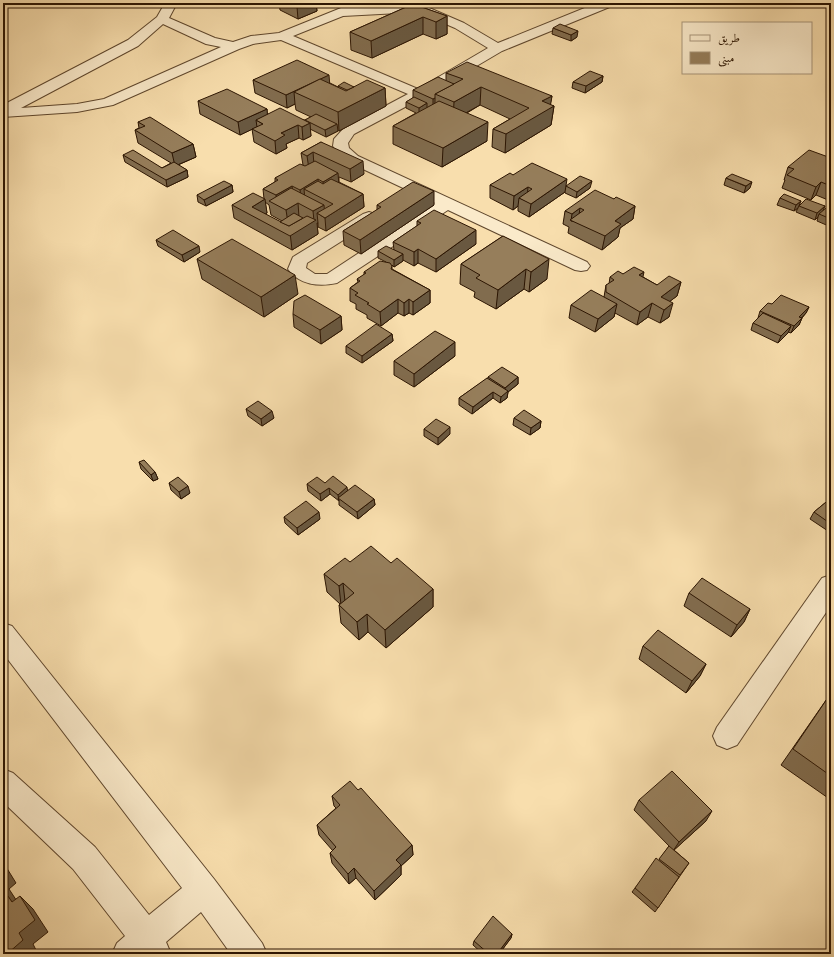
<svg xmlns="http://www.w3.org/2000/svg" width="834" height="957" font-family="'Old Standard TT',Amiri,serif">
	<rect width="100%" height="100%" fill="#f8dead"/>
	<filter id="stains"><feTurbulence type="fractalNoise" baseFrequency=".005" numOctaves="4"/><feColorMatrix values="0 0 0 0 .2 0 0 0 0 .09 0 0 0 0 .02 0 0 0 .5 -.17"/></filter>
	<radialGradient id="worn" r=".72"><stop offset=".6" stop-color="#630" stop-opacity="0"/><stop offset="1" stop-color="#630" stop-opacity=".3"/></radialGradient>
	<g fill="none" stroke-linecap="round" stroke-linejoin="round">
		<g stroke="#5f472d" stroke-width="2">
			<g id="minor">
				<path d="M165 3H177L169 18 215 38 233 42 251 36 279 33 341 8 420 4 464 23 498 43 597 3H614L612 6 502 51 424 97 354 134 348 143 349 148 358 156 587 262 590 266 587 270 581 271 575 270 448 210 337 283C319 287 299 285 288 269L293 257 363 214 369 212 375 214 377 217 375 220 307 263 306 268 315 274H327L435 203 348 162 340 156 333 146 334 139 344 128 408 94 281 40 253 44 239 49 113 105 77 112 3 117V105L128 40 157 17ZM418 12 455 28 488 48 418 89 293 36 343 16ZM163 24 206 44 221 47 104 99 77 104 21 108 138 46Z"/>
				<path d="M831 575V605L737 745 727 749 717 745 713 736 717 727 822 578Z"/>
				<path d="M3 623 12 626 214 879 262 943 267 954H231L201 912 166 942 171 954H112L117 943 125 936 73 869 3 802V769L13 773 95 847 149 915 182 888 3 653Z"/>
			</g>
		</g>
		<use href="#minor" fill="#faeaca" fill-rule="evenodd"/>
	</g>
	<g fill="#816c4e" stroke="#2c1502" fill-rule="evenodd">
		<path d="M279 3H316L317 11 298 19 280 10Z"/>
		<path d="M413 4 447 16V34L436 39 423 34 372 58 351 50 350 32Z"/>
		<path d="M553 28 577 37 571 41 552 34Z"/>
		<path d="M305 64 330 83 338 87V86L385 88 386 106 339 131 337 130 338 131 326 137 310 129 311 136 303 140 299 138 286 144 287 148 276 154 254 142 252 129 240 135 200 114 198 101 267 109V114L305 120 311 117 296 110 295 104 287 108 255 93 253 80Z"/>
		<path d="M446 73 552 96 550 105 554 106 551 125 505 153 492 147 493 129 510 119 480 105 467 113 487 141 442 167 393 144V126L416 113 406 108V102L413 98V90L446 81Z"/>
		<path d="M603 76 602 82 585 93 572 88 573 82Z"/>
		<path d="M138 122 193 144 196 157 178 165 187 170 188 177 167 187 125 162 123 155 162 168 171 163 138 143 135 130 139 128Z"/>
		<path d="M321 142 364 174 351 182 339 177V182L363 194 364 207 326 231 318 227V223H317L318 234 292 250 234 218 232 205 264 199 263 189 275 182V178L303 165 301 153ZM265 202 269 205 271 215 282 221 280 222 265 214 267 213Z"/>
		<path d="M831 158V197L828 200 816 195 811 200 782 188 785 180H784L788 167Z"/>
		<path d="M513 175 566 186 590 188 576 198 565 193V192L529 217 518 211V206L513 210 490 198V185Z"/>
		<path d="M726 178 750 188 744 193 724 185Z"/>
		<path d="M232 185 233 192 206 206 198 202 197 195Z"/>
		<path d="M780 198 801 201 799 205 825 206 823 210H831V227L817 221 818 217 815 220 796 212 798 208 794 211 777 205Z"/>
		<path d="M614 199 635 206 633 219 620 228 618 237 602 250 568 233 569 227 563 224 565 211Z"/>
		<path d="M377 205H434L361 254 344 245 343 231 377 210Z"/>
		<path d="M417 221 476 244 436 272 418 263 414 266 403 260V261L394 267 392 265V269L430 290V303L413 315 409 313 404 316 398 313 381 326 367 318V315L356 309V304L350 301V288L358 282 357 279 364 275V272L386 262 378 258V251L394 250 393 242 417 226Z"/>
		<path d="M503 236 547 279 529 292 524 289 496 309 474 297 475 292 460 284 461 264Z"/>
		<path d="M156 240 200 252 184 262 158 246Z"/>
		<path d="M197 259 298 294 264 317 202 279Z"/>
		<path d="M623 274 643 277 657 285 681 282 677 296 670 301 669 317 660 323 648 317 637 325 615 313 614 317 595 332 569 318 571 305 604 297 606 285 609 284 610 277Z"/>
		<path d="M772 304 809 307 806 313 802 318 799 325 791 333 788 332 778 343 751 330 753 323 758 318 760 311Z"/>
		<path d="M293 314 341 316 342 330 321 344 294 327Z"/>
		<path d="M392 334 393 341 362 363 346 353V346Z"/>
		<path d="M455 356 414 387 394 375V361Z"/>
		<path d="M488 377H518V384L508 392 507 398 500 403 493 398 472 414 459 405V398L488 378Z"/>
		<path d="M246 409 274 418 262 426 248 416Z"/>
		<path d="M514 418 541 421 540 428 530 435 513 425Z"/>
		<path d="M424 429 450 434 438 445 424 436Z"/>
		<path d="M139 462 155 472 158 479 153 481 141 469Z"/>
		<path d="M169 483 190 493 181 499 171 490Z"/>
		<path d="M325 483 374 499 375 505 358 519 339 505V501L330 494 321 501 308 491 307 484Z"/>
		<path d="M831 498V533L810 519 814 512Z"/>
		<path d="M284 517 320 519 298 535 285 523Z"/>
		<path d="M391 563 433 589V607L386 648 368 632 359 640 341 623 339 605 340 604 327 592 324 574Z"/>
		<path d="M689 593 750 609 744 622 731 637 684 606Z"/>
		<path d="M643 646 706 664 700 676 686 693 639 659Z"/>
		<path d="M831 693V800L781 765Z"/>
		<path d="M358 790 412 845 413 855 401 866V875L375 900 356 878 349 884 332 863 330 853 333 851 319 835 317 825 336 808 334 806 332 796Z"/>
		<path d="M639 800 706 821 674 850 689 863 655 912 632 892 635 888 659 860 669 846 634 810Z"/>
		<path d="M512 934 511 938 499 954H483L473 945 474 941Z"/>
	</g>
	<g fill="#695840" stroke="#2c1502">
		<path d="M307 3H316L317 11 298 19 297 7Z"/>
		<path d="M447 16V34L436 39V22Z"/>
		<path d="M423 17V34L372 58 371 41Z"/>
		<path d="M578 31 577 37 571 41V35Z"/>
		<path d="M329 75 330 87 294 92 295 104 287 108 286 95Z"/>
		<path d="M603 76 602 82 585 93 586 86Z"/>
		<path d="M481 87 480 105 453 120 454 102Z"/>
		<path d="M385 88 386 106 339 131 338 112Z"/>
		<path d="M552 96 550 108 554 106 551 125 505 153 506 134 542 101Z"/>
		<path d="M435 98V110L433 112V99Z"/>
		<path d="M427 103V110L419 114V108Z"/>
		<path d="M267 109 268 122 263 124 256 120 257 127 240 135 238 122Z"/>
		<path d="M488 122 487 141 442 167 443 148Z"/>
		<path d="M310 123 311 136 303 140 302 127Z"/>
		<path d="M337 124 338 131 326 137 325 130Z"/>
		<path d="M298 125 299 138 286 144 287 148 276 154 275 141 281 133Z"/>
		<path d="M193 144 196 157 175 166 172 153Z"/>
		<path d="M313 152 314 165 309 169 307 156Z"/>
		<path d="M363 161 364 174 351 182 350 169Z"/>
		<path d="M187 170 188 177 167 187 166 180Z"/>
		<path d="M338 173 339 186 324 195 323 182Z"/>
		<path d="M318 179 319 193 304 189 305 201 302 203 300 190Z"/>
		<path d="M567 179 565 192 529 217 531 204Z"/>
		<path d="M592 181 590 188 576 198 577 192Z"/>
		<path d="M752 182 750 188 744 193 746 186Z"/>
		<path d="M821 182 816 195 811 200 816 187Z"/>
		<path d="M232 185 233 192 206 206 204 200Z"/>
		<path d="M292 186 294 199 277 205 276 195Z"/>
		<path d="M528 187 527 201 519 198 518 206 513 210 514 196Z"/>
		<path d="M434 191V205L361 254 360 240Z"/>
		<path d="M831 191V197L828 200Z"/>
		<path d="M363 194 364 207 326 231 325 218Z"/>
		<path d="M265 199 267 213 257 218 252 207Z"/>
		<path d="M801 201 798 208 794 211 796 205Z"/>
		<path d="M298 203 299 217 288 223 286 210Z"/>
		<path d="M324 205 325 218 317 213 318 223H317L318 234 292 250 290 232 314 221 313 211Z"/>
		<path d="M635 206 633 219 620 228 618 237 602 250 605 236 615 221Z"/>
		<path d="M825 206 822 213 819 214 818 217 815 220 817 213Z"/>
		<path d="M580 208 578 222 571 221 572 214Z"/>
		<path d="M476 230V244L436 272V259Z"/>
		<path d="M199 246 200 252 184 262 182 255Z"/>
		<path d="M418 249V263L414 266V252Z"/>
		<path d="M403 254V261L394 267V260Z"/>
		<path d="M549 259 547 279 529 292 531 272Z"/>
		<path d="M526 269 524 289 496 309 498 290Z"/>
		<path d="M644 272 641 286 639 275Z"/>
		<path d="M295 275 298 294 264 317 261 297Z"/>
		<path d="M681 282 677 296 661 308V297Z"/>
		<path d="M430 290V303L413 315V302Z"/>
		<path d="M398 299V313L381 326 380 312Z"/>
		<path d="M409 299V313L404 316V303Z"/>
		<path d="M652 303 648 317 637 325 640 312Z"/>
		<path d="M673 303 669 317 660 323 664 310Z"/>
		<path d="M617 304 614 317 595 332 598 319Z"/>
		<path d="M809 307 806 313 796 324 799 317Z"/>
		<path d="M341 316 342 330 321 344 320 330Z"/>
		<path d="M802 318 799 325 791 333 794 326Z"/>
		<path d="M791 326 788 333 778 343 781 336Z"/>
		<path d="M392 334 393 341 362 363V356Z"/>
		<path d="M455 342V356L414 387V374Z"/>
		<path d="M518 377V384L508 392 507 398 500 403 501 397 504 394 505 388Z"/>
		<path d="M493 392V398L472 414 473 407Z"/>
		<path d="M272 411 274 418 262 426 261 419Z"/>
		<path d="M541 421 540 428 530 435 531 428Z"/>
		<path d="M450 427V434L438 445V438Z"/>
		<path d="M155 472 158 479 153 481 151 475Z"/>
		<path d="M188 486 190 493 181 499 179 492Z"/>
		<path d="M347 487 348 494 338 498 339 501 338 495Z"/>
		<path d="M329 488 330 494 321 501 320 494Z"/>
		<path d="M374 499 375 505 358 519 357 512Z"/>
		<path d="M319 512 320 519 298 535 297 528Z"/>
		<path d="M343 583 345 601 341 605 339 586Z"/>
		<path d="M433 589V607L386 648 385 630Z"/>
		<path d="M750 609 744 622 731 637 737 625Z"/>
		<path d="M367 614 368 632 359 640 357 622Z"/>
		<path d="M706 664 700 676 686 693 692 681Z"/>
		<path d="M712 811 706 821 673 851 679 842Z"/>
		<path d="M412 845 413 855 401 866V875L375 900 374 891 396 860Z"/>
		<path d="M3 862 16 883 9 889 26 915 12 902 3 889Z"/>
		<path d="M354 868 356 878 349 884 348 874Z"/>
		<path d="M20 896 33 909 48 932 33 944 37 952 34 954H7L19 933Z"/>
		<path d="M512 934 511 938 499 954H497Z"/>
	</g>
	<g fill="#967e5b" stroke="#2c1502">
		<path d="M289 3H307L297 7Z"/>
		<path d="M413 4 447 16 436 22 423 17 371 41 350 32Z"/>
		<path d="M560 24 578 31 571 35 553 28Z"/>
		<path d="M297 60 329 75 286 95 253 80Z"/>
		<path d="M467 62 552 96 542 101 554 106 506 134 493 129 529 108 481 87 454 102 435 94 463 79 446 73Z"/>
		<path d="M590 71 603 76 586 86 573 82Z"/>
		<path d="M438 77 454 84 435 94V98L433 99 413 90Z"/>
		<path d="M320 79 346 91 367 80 385 88 338 112 294 92Z"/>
		<path d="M344 82 354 87 347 90 338 86Z"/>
		<path d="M227 89 267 109 238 122 198 101Z"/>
		<path d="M414 97 427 103 419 108 406 102Z"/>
		<path d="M439 101 488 122 443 148 393 126Z"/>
		<path d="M280 108 310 123 302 127 298 125 281 133 285 135 275 141 252 129 263 124 256 120Z"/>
		<path d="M316 114 337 124 325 130 305 120Z"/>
		<path d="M150 117 193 144 172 153 135 130 145 126 138 122Z"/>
		<path d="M321 142 363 161 350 169 313 152 307 156 301 153Z"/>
		<path d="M133 150 162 168 174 162 187 170 166 180 123 155Z"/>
		<path d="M809 150 831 158V186L821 182 816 187 787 175 794 169 788 167Z"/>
		<path d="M315 161 338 173 323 182 318 179 300 190 292 186 276 195 263 189 278 180 275 178 300 164 305 166Z"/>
		<path d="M532 163 567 179 531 204 519 198 532 189 528 187 514 196 490 185 510 173 513 175Z"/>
		<path d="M732 174 752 182 746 186 726 178Z"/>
		<path d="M580 176 592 181 577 192 566 186Z"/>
		<path d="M331 179 363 194 325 218 317 213 333 204 304 189 318 181 323 184Z"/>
		<path d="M224 181 232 185 204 200 197 195Z"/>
		<path d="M413 182 434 191 360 240 343 231 381 207 377 205Z"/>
		<path d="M291 188 324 205 313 211 298 203 286 210 269 201Z"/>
		<path d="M595 190 614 199 616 197 635 206 615 221 621 224 605 236 570 220 584 210 580 208 572 214 565 211Z"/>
		<path d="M253 193 265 199 252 207 289 226 307 216 316 220 290 236 232 205Z"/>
		<path d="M784 194 801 201 796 205 780 198Z"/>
		<path d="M806 199 825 206 817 213 799 206Z"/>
		<path d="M826 208 831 210V219L819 214Z"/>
		<path d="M434 210 476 230 436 259 418 249 414 252 393 242 421 223 417 221Z"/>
		<path d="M294 213 303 218 289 226 280 222Z"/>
		<path d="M173 230 199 246 182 255 156 240Z"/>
		<path d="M503 236 549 259 531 272 526 269 498 290 476 278 480 275 461 264Z"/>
		<path d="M232 239 295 275 261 297 197 259Z"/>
		<path d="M386 246 403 254 394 260 378 251Z"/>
		<path d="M380 261 390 263 392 266 391 269 430 290 413 302 409 299 404 303 398 299 380 312 367 304 369 303 355 295 358 293 350 288 360 281 357 279 366 273 364 272Z"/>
		<path d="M634 267 644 272 639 275 657 285 669 276 681 282 661 297 673 303 664 310 652 303 640 312 606 292V285L614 280 610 277 618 271 623 274Z"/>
		<path d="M591 290 617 304 598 319 571 305Z"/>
		<path d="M305 295 341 316 320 330 293 314 294 301Z"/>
		<path d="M781 295 809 307 799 317 802 318 794 326 760 311 768 303 772 304Z"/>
		<path d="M763 313 791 326 781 336 753 323Z"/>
		<path d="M376 324 392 334 362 356 346 346Z"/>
		<path d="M435 331 455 342 414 374 394 361Z"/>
		<path d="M502 367 518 377 505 388 488 377Z"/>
		<path d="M487 378 508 391 501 397 493 392 473 407 459 398Z"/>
		<path d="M258 401 272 411 261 419 246 409Z"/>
		<path d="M524 410 541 421 531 428 514 418Z"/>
		<path d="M436 419 450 427 438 438 424 429Z"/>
		<path d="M144 460 155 472 151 475 139 462Z"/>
		<path d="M333 476 347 487 338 495 329 488 320 494 307 484 317 477 325 483Z"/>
		<path d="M178 477 188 486 179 492 169 483Z"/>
		<path d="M355 485 374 499 357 512 338 498Z"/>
		<path d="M831 498V524L814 512Z"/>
		<path d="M306 501 319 512 297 528 284 517Z"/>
		<path d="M371 546 391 563 397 558 433 589 385 630 367 614 357 622 339 605 354 593 343 583 339 586 324 574 345 558 350 562Z"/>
		<path d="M702 578 750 609 737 625 689 593Z"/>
		<path d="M658 630 706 664 692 681 643 646Z"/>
		<path d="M831 693V776L793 749Z"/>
		<path d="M672 771 712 811 679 842 639 800Z"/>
		<path d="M350 781 358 790 361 788 412 845 396 860 401 865 374 891 354 868 348 874 330 853 336 847 317 825 340 805 332 796Z"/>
		<path d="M669 846 689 863 680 875 659 859Z"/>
		<path d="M656 858 679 877 658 908 635 888Z"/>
		<path d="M3 889 12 902 20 896 35 920 19 933 23 940 7 954H3Z"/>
		<path d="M493 916 512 934 497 954H489L474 941Z"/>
	</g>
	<rect width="834" height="957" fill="none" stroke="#f8dead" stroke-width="16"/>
	<rect x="4" y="4" width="826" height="949" fill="none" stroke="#2c1502" stroke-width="2"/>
	<rect x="8" y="8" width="818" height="941" fill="none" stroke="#2c1502"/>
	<rect x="682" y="22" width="130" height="52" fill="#faeaca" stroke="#a8957a"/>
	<rect x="690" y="35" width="20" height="6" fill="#faeaca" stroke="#a8957a"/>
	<text x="718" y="42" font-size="12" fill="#2c1502">طريق</text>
	<rect x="690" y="52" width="20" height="12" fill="#967e5b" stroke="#a8957a"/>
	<text x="718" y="62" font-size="12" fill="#2c1502">مبنى</text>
	<rect width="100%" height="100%" filter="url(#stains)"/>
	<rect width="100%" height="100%" fill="url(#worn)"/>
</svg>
